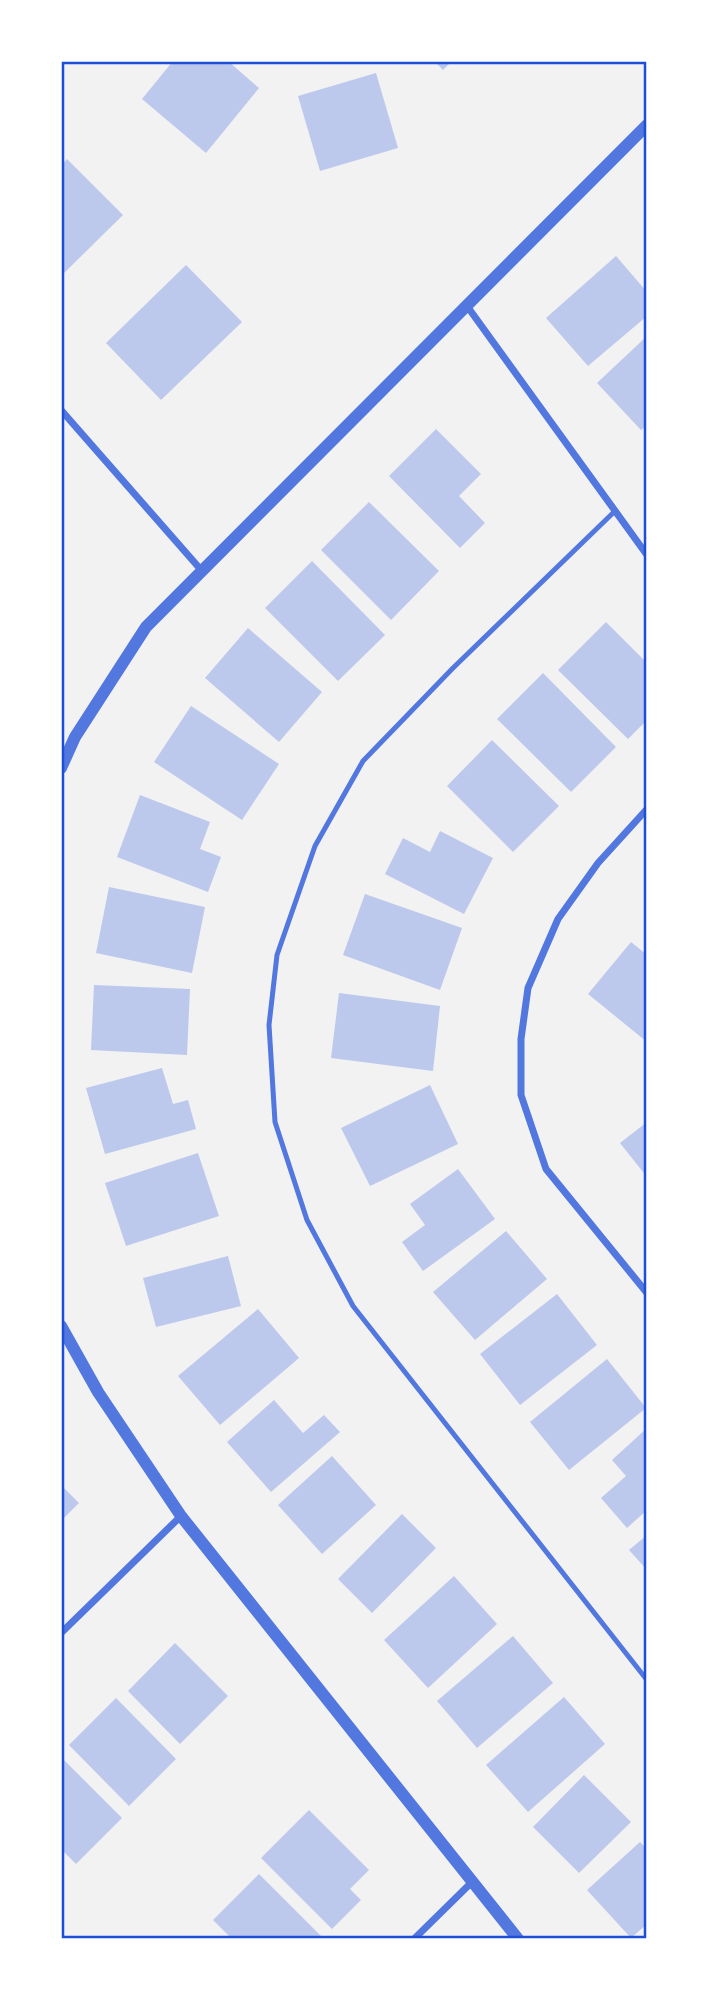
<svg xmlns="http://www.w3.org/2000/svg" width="708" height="2000" font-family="'PT Sans Narrow',sans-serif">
	<rect width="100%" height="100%" fill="#f2f2f2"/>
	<g fill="#bdc9ec">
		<path d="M173 61H228L259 88 206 153 142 99Z"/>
		<path d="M434 61H452L443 70Z"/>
		<path d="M376 73 398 148 320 171 298 96Z"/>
		<path d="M67 159 123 215 61 276V166Z"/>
		<path d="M616 256 647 292V316L588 366 546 318Z"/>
		<path d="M186 265 242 322 161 400 106 343Z"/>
		<path d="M647 336V426L641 430 597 383Z"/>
		<path d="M436 429 481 474 459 496 485 523 460 548 389 476Z"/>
		<path d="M369 502 439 571 391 620 321 550Z"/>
		<path d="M312 561 385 635 338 681 265 608Z"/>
		<path d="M606 622 647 663V720L628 739 558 670Z"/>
		<path d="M248 628 322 692 279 742 205 678Z"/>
		<path d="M543 673 616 747 571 792 497 719Z"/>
		<path d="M191 706 279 764 242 820 154 762Z"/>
		<path d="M492 740 559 806 513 852 447 786Z"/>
		<path d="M140 795 210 822 200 849 221 857 208 892 117 857Z"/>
		<path d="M440 831 493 858 464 914 385 874 403 838 430 852Z"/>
		<path d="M109 887 205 907 192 973 96 953Z"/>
		<path d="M365 894 462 928 440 990 343 955Z"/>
		<path d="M631 942 647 955V1042L588 994Z"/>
		<path d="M94 985 190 989 187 1055 91 1050Z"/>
		<path d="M339 993 440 1006 433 1071 331 1058Z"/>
		<path d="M162 1068 173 1104 188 1100 196 1129 105 1154 86 1088Z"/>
		<path d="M430 1085 458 1144 370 1186 341 1128Z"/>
		<path d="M647 1122V1177L620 1143Z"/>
		<path d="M198 1153 219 1216 126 1246 105 1183Z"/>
		<path d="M458 1169 495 1219 423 1271 402 1242 425 1225 410 1204Z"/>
		<path d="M506 1231 547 1279 475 1340 433 1292Z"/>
		<path d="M228 1256 241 1306 156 1327 143 1278Z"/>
		<path d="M557 1294 597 1345 520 1405 480 1354Z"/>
		<path d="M258 1309 299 1358 220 1425 178 1376Z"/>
		<path d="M607 1359 646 1408 569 1470 530 1422Z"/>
		<path d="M274 1400 303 1433 324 1415 340 1432 271 1492 227 1442Z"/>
		<path d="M647 1428V1510L627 1528 601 1498 626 1476 612 1460Z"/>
		<path d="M332 1456 376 1505 322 1554 278 1505Z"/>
		<path d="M61 1485 79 1503 61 1521Z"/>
		<path d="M402 1514 436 1548 372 1613 338 1579Z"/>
		<path d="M647 1535V1570L629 1550Z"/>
		<path d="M454 1576 497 1624 428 1688 384 1640Z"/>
		<path d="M513 1636 553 1683 477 1748 437 1701Z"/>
		<path d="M175 1643 228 1696 180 1744 128 1691Z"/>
		<path d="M564 1697 605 1744 528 1812 486 1765Z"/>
		<path d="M116 1698 176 1759 129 1806 69 1745Z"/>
		<path d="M61 1757 122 1818 76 1864 61 1849Z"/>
		<path d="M584 1775 631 1822 579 1873 533 1827Z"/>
		<path d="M309 1810 369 1870 350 1889 361 1900 332 1929 261 1858Z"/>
		<path d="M640 1842 647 1849V1924L631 1938 587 1890Z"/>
		<path d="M259 1874 322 1937 321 1939H232L213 1920Z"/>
	</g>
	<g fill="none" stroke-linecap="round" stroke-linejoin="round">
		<path stroke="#5277de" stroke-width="5" d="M615 511 453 668 363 761 315 846 277 955 269 1025 275 1122 307 1220 353 1306 647 1680"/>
		<g stroke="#5277de" stroke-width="7">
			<path d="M467 306 647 555"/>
			<path d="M61 410 202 571"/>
			<path d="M647 809 598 863 558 919 528 988 521 1039V1095L546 1169 647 1293"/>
			<path d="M61 1633 181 1516"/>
			<path d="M414 1939 472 1882"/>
		</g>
		<g stroke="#5277de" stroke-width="12">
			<path d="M61 768 75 737 146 627 647 125"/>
			<path d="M61 1326 98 1392 181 1516 518 1939"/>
		</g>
	</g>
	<rect width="708" height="2000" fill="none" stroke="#ffffff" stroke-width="126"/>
	<rect x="63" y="63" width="582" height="1874" fill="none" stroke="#1d4ed8" stroke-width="2.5"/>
</svg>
